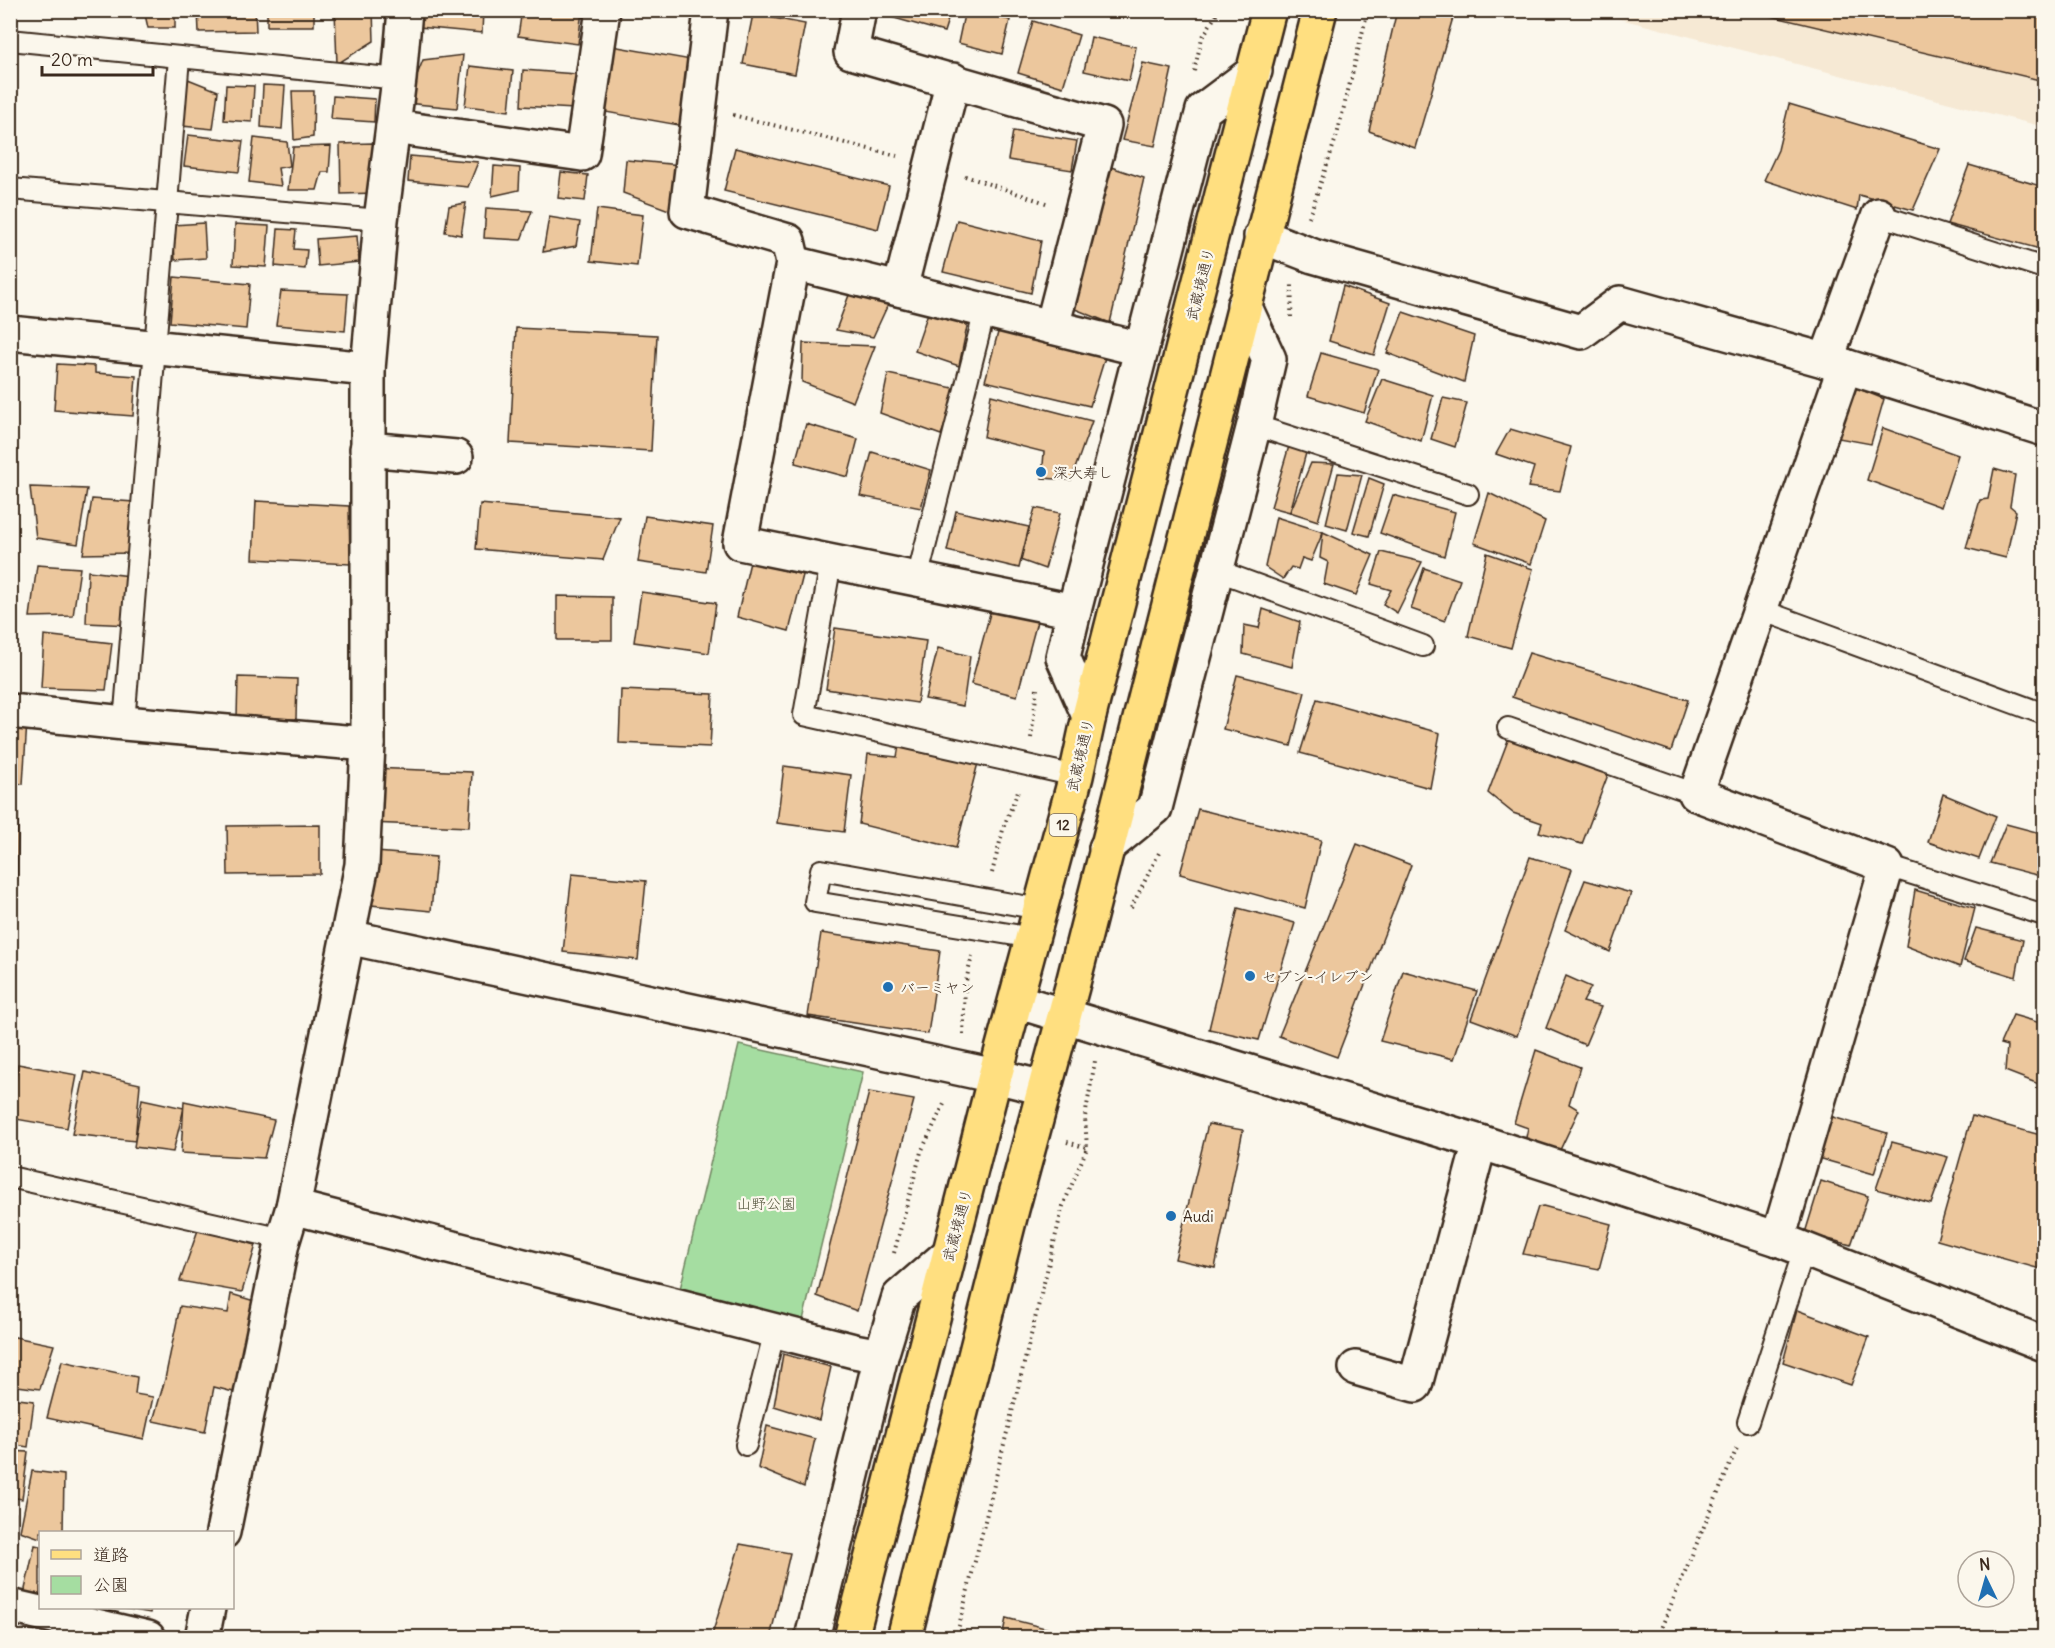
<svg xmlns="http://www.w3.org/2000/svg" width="2055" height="1648" font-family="Delius,'Klee One',sans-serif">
	<rect width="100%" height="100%" fill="#fbf7ec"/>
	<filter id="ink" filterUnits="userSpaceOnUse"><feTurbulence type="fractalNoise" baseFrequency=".0167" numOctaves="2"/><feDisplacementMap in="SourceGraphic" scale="12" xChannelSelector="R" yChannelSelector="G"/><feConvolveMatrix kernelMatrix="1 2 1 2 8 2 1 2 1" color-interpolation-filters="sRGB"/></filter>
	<g filter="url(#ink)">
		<path fill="#f6e9d4" d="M1589 11H2044V127Z"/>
		<path fill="#a5dda1" stroke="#708460" stroke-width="1.5" d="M739 1045 863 1072 803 1320 680 1289Z"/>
		<g fill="#ecc79d" stroke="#3b2a1e" stroke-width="1.5">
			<path d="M144 10H175V28H148Z"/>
			<path d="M198 10H255L256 31 199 32Z"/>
			<rect x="267" y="10" width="47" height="16"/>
			<path d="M335 10H373L374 41 337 64Z"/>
			<path d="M421 10H483L482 33 419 27Z"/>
			<path d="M522 10H582L578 44 518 36Z"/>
			<path d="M881 10H951L944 32 880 14Z"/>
			<path d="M965 10 1010 20 1002 54 958 43Z"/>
			<path d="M1397 10H1430L1454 14 1415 148 1369 131Z"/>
			<path d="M1746 10H2044V81Z"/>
			<path d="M753 14 805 24 795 74 743 64Z"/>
			<path d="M1033 21 1079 35 1063 87 1018 73Z"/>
			<path d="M1091 37 1136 47 1129 81 1084 71Z"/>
			<path d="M612 46 697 61 684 126 600 111Z"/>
			<path d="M463 55 457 108 406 103 423 60Z"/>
			<path d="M1143 63 1172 69 1155 146 1122 140Z"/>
			<path d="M470 66 513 71 509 111 465 106Z"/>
			<path d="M523 70 576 74 575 109 521 106Z"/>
			<path d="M188 79 218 91 213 129 182 126Z"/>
			<path d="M226 85 254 86 252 122 224 120Z"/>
			<path d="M263 85 285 86 282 129 261 127Z"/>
			<path d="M292 91H314L313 137 294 140Z"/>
			<path d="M333 96 375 99 374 122 331 119Z"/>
			<path d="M1789 104 1940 149 1913 210 1859 195 1857 210 1764 180 1778 150Z"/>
			<path d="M1013 131 1077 141 1072 170 1008 160Z"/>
			<path d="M188 135 243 141 239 172 184 166Z"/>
			<path d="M254 138 287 142 290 166 278 168 281 186 249 182Z"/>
			<path d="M373 143 375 193 341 194 340 144Z"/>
			<path d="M331 146 329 172H322L317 190H288L293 147Z"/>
			<path d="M735 148 889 186 878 229 724 191Z"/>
			<path d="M410 156 478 162 468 187 408 181Z"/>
			<path d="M626 160 681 165 677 213 623 193Z"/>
			<path d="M1969 165 2044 187V250L1947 224Z"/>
			<path d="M494 166 520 168 519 190 492 196Z"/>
			<path d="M1111 167 1144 178 1110 323 1075 309Z"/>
			<path d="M561 172 588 175 585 201 558 198Z"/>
			<path d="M466 203 461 235 445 232 449 206Z"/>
			<path d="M486 208 532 211 521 240 484 238Z"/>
			<path d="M597 209 643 215 637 266 591 261Z"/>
			<path d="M549 217 580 222 576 246 543 252Z"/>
			<path d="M957 220 1041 241 1031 293 943 272Z"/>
			<path d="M204 223 206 258 175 260 173 225Z"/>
			<path d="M235 224 269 226 266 267 233 265Z"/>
			<path d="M278 229 296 230 294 249 307 250 305 269 275 266Z"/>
			<path d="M357 236 359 262 318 266 316 239Z"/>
			<path d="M174 277 250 284 246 329 170 322Z"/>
			<path d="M1343 286 1390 303 1374 355 1329 341Z"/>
			<path d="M852 287 891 298 873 337 836 330Z"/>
			<path d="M281 291 348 294 345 331 276 325Z"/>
			<path d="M929 310 969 317 959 366 915 351Z"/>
			<path d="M1403 312 1474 336 1464 382 1387 353Z"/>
			<path d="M1000 325 1107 351 1090 406 985 381Z"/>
			<path d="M516 328 657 335 651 451 510 443Z"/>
			<path d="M803 343 875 346 853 402 802 382Z"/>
			<path d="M1321 353 1378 369 1364 413 1308 396Z"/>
			<path d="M57 364 95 366V373L136 376 133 416 54 410Z"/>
			<path d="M888 374 958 389 941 435 880 413Z"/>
			<path d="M1382 379 1433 395 1421 441 1365 421Z"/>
			<path d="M1844 383 1884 399 1871 444 1833 437Z"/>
			<path d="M991 395 1092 421 1071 480 1042 478 1044 452 984 437Z"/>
			<path d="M1443 398 1467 403 1455 447 1431 439Z"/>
			<path d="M806 424 858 439 848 477 795 463Z"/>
			<path d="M1883 428 1958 455 1941 507 1867 480Z"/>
			<path d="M1510 429 1571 447 1560 491 1528 487 1534 467 1496 454Z"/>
			<path d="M1289 446 1306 453 1290 512 1271 507Z"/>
			<path d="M872 452 931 470 921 508 860 496Z"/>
			<path d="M1311 463 1334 464 1318 521 1290 512Z"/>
			<path d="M1994 469 2015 475 2010 506 2016 511 2006 558 1966 548 1980 500 1988 499Z"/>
			<path d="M1338 473 1362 475 1347 530 1326 524Z"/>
			<path d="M1369 478 1384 484 1369 536 1353 532Z"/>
			<path d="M30 487 87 489 78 544 36 538Z"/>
			<path d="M1489 493 1545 521 1531 564 1474 543Z"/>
			<path d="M1393 495 1455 512 1444 556 1380 533Z"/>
			<path d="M92 499 134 502 131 553 83 554Z"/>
			<path d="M256 501 349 506 350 564 253 559Z"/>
			<path d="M480 504 620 517 603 560 476 549Z"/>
			<path d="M1035 508 1060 513 1045 569 1020 560Z"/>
			<path d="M956 511 1029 527 1019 568 947 551Z"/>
			<path d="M645 516 713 526 706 572 638 562Z"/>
			<path d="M1276 517 1323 532 1311 561 1302 558 1298 569 1291 567 1283 579 1265 567Z"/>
			<path d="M1323 532 1373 555 1356 595 1324 584 1328 562 1320 558Z"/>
			<path d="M1381 552 1422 562 1397 613 1383 604 1391 590 1371 584Z"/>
			<path d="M1487 553 1533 569 1511 648 1468 636Z"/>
			<path d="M750 562 803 575 789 631 737 617Z"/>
			<path d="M37 565 80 568 73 616 30 617Z"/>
			<path d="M1424 568 1460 580 1445 621 1411 609Z"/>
			<path d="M88 571 130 576 131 625 86 623Z"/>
			<path d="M641 592 716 603 709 653 634 642Z"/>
			<path d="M557 596 612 597V640H557Z"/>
			<path d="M993 602 1039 614 1017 696 971 684Z"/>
			<path d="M1263 609 1300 622 1292 667 1243 654 1244 625 1259 628Z"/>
			<path d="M835 628 926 641 917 703 826 689Z"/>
			<path d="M44 635 112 643 106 690 41 688Z"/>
			<path d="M938 648 970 656 963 706 925 699Z"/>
			<path d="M1529 653 1688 700 1671 751 1512 697Z"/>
			<path d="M1237 675 1305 692 1291 746 1223 729Z"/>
			<path d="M238 677 297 679 296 719 237 717Z"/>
			<path d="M621 690 713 694 710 747 619 743Z"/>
			<path d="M1317 699 1440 733 1430 788 1300 753Z"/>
			<path d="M10 721 27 722 23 784 10 783Z"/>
			<path d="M1510 735 1609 772 1582 844 1539 832 1542 823 1513 813 1488 793Z"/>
			<path d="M900 740 979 759 956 848 859 824 868 754 897 757Z"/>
			<path d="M784 766 851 775 844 832 777 823Z"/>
			<path d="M371 768 472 772 469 827 369 823Z"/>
			<path d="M1943 794 1996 816 1979 859 1928 842Z"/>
			<path d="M1198 809 1321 840 1305 908 1180 874Z"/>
			<path d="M18 814 17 882H10V815Z"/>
			<path d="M2006 824 2044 834V877L1990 863Z"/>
			<path d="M320 825V874L228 875 227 826Z"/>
			<path d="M1357 844 1411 865 1337 1057 1279 1036Z"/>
			<path d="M376 852 436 857 431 911 371 905Z"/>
			<path d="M1530 857 1572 869 1517 1036 1471 1019Z"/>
			<path d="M572 874 646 881 638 960 563 952Z"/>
			<path d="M1585 880 1631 893 1610 952 1565 930Z"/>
			<path d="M1915 890 1975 908 1960 967 1906 946Z"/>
			<path d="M1238 908 1295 923 1259 1040 1209 1029Z"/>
			<path d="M1976 928 2023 940 2016 977 1964 961Z"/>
			<path d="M821 933 940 951 928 1034 808 1016Z"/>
			<path d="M1403 971 1477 991 1454 1059 1380 1041Z"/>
			<path d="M1566 976 1591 987 1583 1002 1601 1007 1585 1045 1546 1028Z"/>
			<path d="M2013 1015 2044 1024V1086L2005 1071 2007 1046 2000 1044Z"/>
			<path d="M1536 1050 1580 1067 1569 1104 1579 1110 1559 1152 1525 1142 1528 1128 1514 1123Z"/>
			<path d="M18 1064 77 1075 67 1128 10 1118Z"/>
			<path d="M85 1072 140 1084 135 1141 72 1134Z"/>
			<path d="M869 1092 914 1100 857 1311 817 1296Z"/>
			<path d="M142 1099 184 1108 173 1152 134 1147Z"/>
			<path d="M184 1101 274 1120 264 1158 181 1153Z"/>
			<path d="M1819 1113 1887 1133 1874 1174 1807 1155Z"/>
			<path d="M1972 1116 2044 1136V1270L1937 1240Z"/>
			<path d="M1208 1124 1243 1130 1215 1268 1175 1259Z"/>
			<path d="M1892 1142 1948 1157 1931 1204 1876 1189Z"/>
			<path d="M1821 1181 1868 1196 1851 1245 1805 1233Z"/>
			<path d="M1543 1206 1611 1224 1599 1269 1523 1254 1538 1207Z"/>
			<path d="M198 1230 256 1245 242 1292 180 1281Z"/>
			<path d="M231 1294 261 1303 241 1394 214 1387 205 1432 153 1421 165 1379 180 1306 228 1313Z"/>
			<path d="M1797 1310 1869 1337 1851 1385 1783 1362Z"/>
			<path d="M10 1336 54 1345 40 1389 10 1385Z"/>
			<path d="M783 1354 831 1367 819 1420 774 1406Z"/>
			<path d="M62 1361 137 1377 135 1394 153 1397 144 1439 47 1418Z"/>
			<path d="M10 1398 34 1401 28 1447 10 1444Z"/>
			<path d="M767 1426 815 1439 804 1487 758 1468Z"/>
			<path d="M10 1451 28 1452 22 1499 10 1497Z"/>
			<path d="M32 1471 64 1475 63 1532H40V1538L20 1531Z"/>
			<rect x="10" y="1513" width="5" height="16"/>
			<path d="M10 1540 18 1541 10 1564Z"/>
			<path d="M740 1544 790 1553 770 1638H711Z"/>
			<path d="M35 1545 40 1546V1602L23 1598Z"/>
			<path d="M123 1608H151L150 1613Z"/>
			<path d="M1006 1618 1084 1638H1002Z"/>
		</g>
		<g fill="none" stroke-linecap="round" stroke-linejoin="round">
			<g stroke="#3b2a1e" stroke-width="24">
				<g id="lane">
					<path d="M10 40 399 79"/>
					<path d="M10 189 381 220"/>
					<path d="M1879 215 2044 268"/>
					<path d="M1254 425 1468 494"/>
					<path d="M831 562 804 715 1076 776"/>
					<path d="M1216 570 1423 646"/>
					<path d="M917 579 985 310"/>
					<path d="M1761 610 2044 714"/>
					<path d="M124 723 179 58"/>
					<path d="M1508 728 1696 794"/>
					<path d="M1887 866 2044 915"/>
					<path d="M1033 938 815 902 821 870 1040 909"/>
					<path d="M10 1177 283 1239"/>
					<path d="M1748 1422 1804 1250"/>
					<path d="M746 1445 775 1330"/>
				</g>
			</g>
			<g stroke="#3b2a1e" stroke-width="38">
				<g id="street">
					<path d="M711 10 687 211 788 241 793 263 740 543 1074 611"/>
					<path d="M859 10 851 52 1104 125 1052 327"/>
					<path d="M393 127 582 154 603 10"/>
					<path d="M1261 236 1313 256 1581 332 1620 303 1845 366 2044 429"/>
					<path d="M793 263 1141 349"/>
					<path d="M900 289 953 80"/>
					<path d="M10 333 368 369"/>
					<path d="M1826 361 1879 215"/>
					<path d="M367 449 456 457"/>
					<path d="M10 711 124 723 368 744"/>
					<path d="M1089 716 1063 657 1074 611 1203 110 1255 71"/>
					<path d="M1106 848 1155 808 1254 425 1269 359 1244 305"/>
					<path d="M348 937 995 1076 1044 1088"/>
					<path d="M1016 1001 1480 1142 1778 1239 2044 1344"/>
					<path d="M293 1207 854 1351 881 1356"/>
					<path d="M1778 1239 1887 866 1696 794 1845 366"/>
					<path d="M1356 1368 1415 1385 1480 1142"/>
					<path d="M223 1532 282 1243 293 1207 362 865 368 744V369L381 220 399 79 405 10"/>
					<path d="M10 1606 148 1638"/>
					<path d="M202 1638 208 1608"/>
					<path d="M812 1638 881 1356 899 1297 950 1253"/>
				</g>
			</g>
			<g stroke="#3b2a1e" stroke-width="38">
				<g id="primary">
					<path d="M851 1638 995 1076 1076 776 1089 716 1269 10"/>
					<path d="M904 1638 1012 1209 1072 987 1320 10"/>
				</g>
			</g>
			<g stroke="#3b2a1e" stroke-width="4" stroke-dasharray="1.5 4.5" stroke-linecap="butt">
				<path d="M1194 71 1202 38 1219 10"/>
				<path d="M733 115 897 156"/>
				<path d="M965 176 1049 204"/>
				<path d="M1309 217 1337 135 1368 10"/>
				<path d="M1291 317 1292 285"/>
				<path d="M1031 738 1037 689"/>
				<path d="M992 873 1004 826 1018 791"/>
				<path d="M1131 908 1159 853"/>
				<path d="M963 1034 965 985 972 956"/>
				<path d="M1067 1142 1087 1148"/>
				<path d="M894 1253 921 1152 945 1102"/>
				<path d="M956 1638 1063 1206 1087 1148 1085 1117 1095 1061"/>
				<path d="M1657 1638 1737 1448"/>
			</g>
			<use href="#lane" stroke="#fbf7ec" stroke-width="20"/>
			<use href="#street" stroke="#fbf7ec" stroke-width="33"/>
			<use href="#primary" stroke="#ffdf80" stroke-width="33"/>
		</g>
	</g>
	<g fill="#1f6fb2" stroke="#fbf7ec" stroke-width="2">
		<circle cx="1041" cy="472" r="6"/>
		<circle cx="1250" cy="976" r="6"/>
		<circle cx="888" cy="987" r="6"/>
		<circle cx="1171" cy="1216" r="6"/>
	</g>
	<g text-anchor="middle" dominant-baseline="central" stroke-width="4.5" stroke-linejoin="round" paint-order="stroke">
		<rect fill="#fbf7ec" stroke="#75685c" stroke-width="1.5" x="1049.5" y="814" width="27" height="22" rx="4.5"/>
		<g font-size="14" font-weight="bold" fill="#3b2a1e">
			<text x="1063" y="825">12</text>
		</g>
		<g font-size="15" fill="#3b2a1e" stroke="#fbf7ec">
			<text transform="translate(1200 284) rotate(-76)">武蔵境通り</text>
			<text transform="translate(1080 755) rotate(-77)">武蔵境通り</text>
			<text transform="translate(957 1225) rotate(-75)">武蔵境通り</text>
		</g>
		<g font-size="15" fill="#3b2a1e" stroke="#fbf7ec" text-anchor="start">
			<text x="1053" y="472">深大寿し</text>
			<text x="1262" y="976">セブン-イレブン</text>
			<text x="900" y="987">バーミヤン</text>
			<text x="1183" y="1216">Audi</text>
		</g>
		<g font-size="15" fill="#56573f" stroke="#fbf7ec">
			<text x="766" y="1203">山野公園</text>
		</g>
	</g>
	<rect width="2055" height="1648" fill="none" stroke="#fbf7ec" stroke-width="36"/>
	<rect x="18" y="18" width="2019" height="1612" fill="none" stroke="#3b2a1e" stroke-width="2" filter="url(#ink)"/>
	<rect x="39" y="1531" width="195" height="78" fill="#fbf7ec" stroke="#aea59a" stroke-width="1.5"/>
	<rect x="51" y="1550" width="30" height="9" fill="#ffdf80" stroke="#aea59a" stroke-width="1.5"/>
	<text x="93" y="1561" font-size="18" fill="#3b2a1e">道路</text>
	<rect x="51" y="1576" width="30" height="18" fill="#a5dda1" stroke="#aea59a" stroke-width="1.5"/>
	<text x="93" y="1591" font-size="18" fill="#3b2a1e">公園</text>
	<g transform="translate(1986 1579) rotate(355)"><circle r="28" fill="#fbf7ec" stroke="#aea59a" stroke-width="1.5"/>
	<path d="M0-4.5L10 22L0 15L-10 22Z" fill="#1f6fb2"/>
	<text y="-9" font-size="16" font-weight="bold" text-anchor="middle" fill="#3b2a1e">N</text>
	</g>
	<path d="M42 66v9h111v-9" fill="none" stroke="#3b2a1e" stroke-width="3"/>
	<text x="51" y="66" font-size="18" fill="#3b2a1e" stroke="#fbf7ec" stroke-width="4.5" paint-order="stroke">20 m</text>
</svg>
